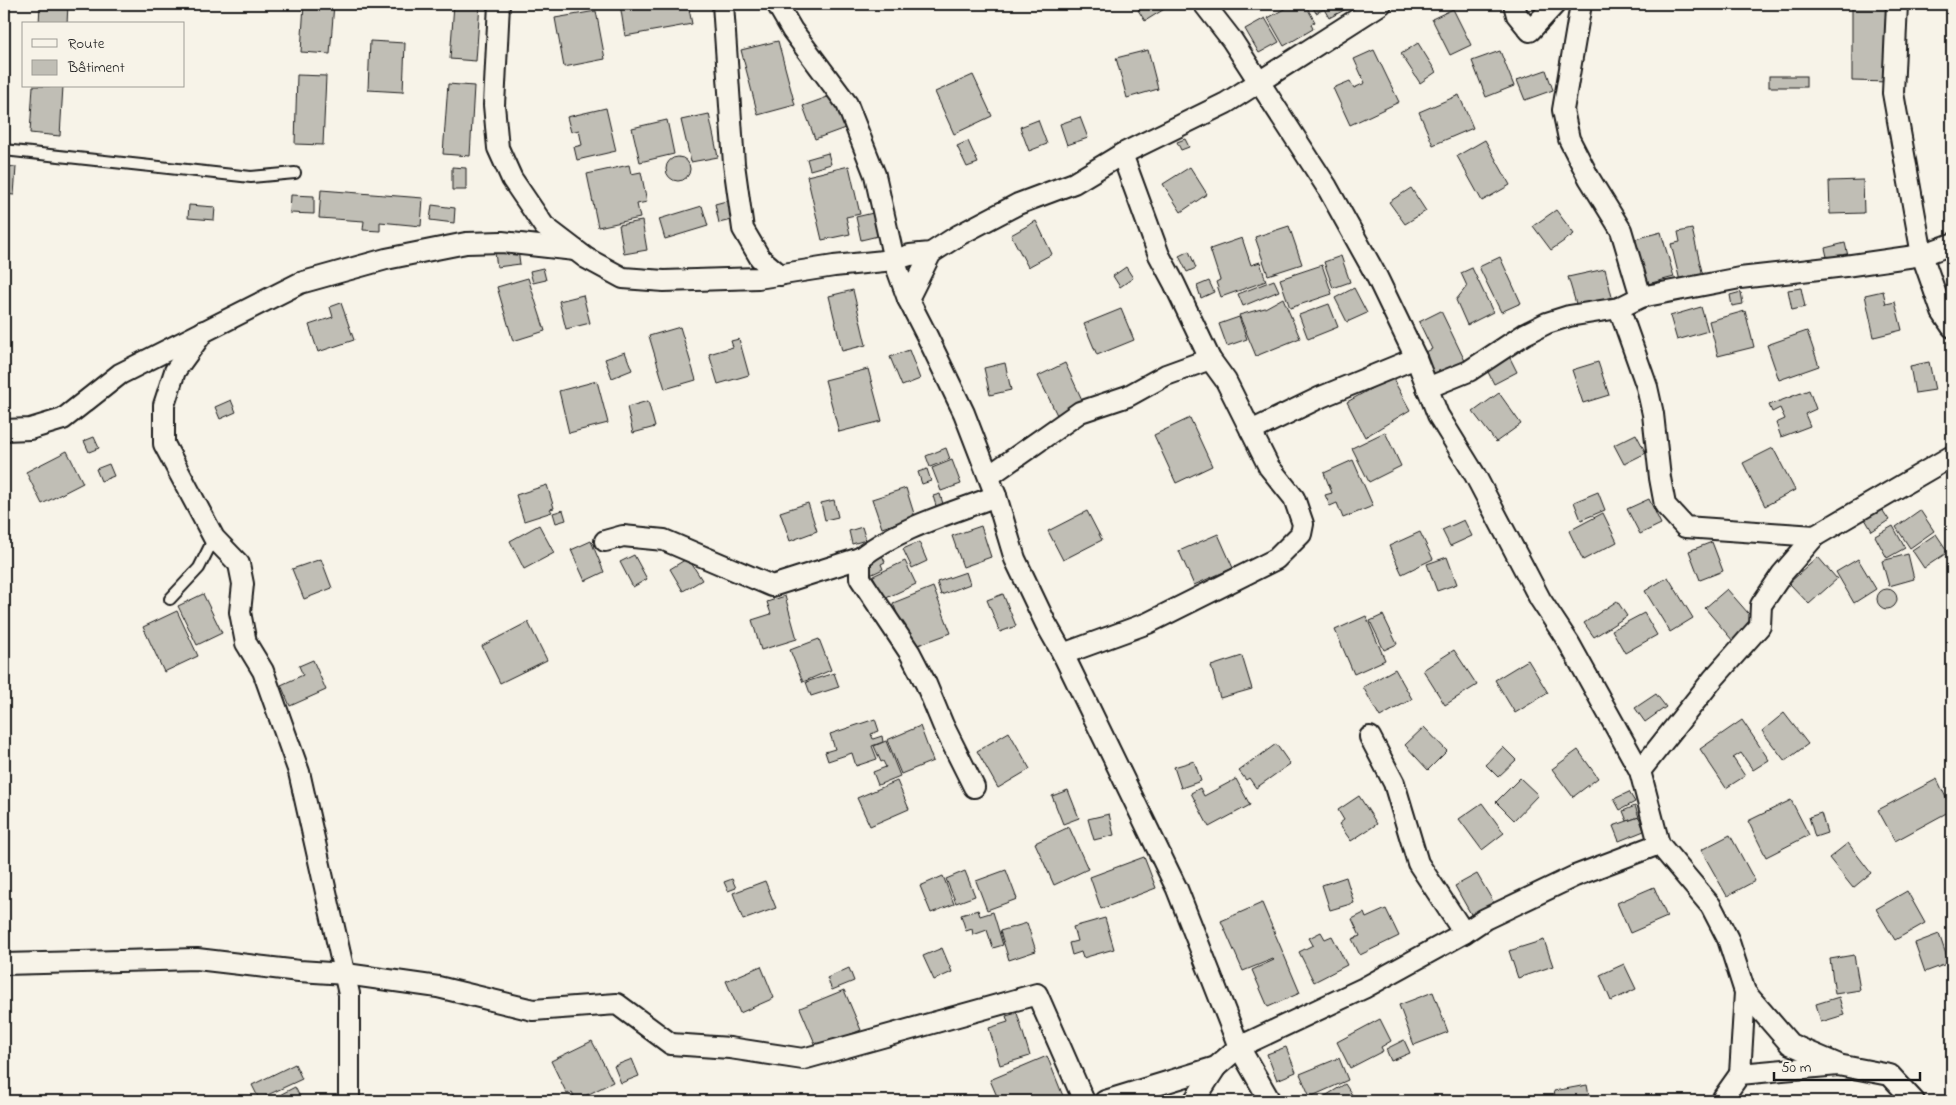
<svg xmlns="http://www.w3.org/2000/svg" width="1956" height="1105" font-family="'Indie Flower',sans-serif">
	<rect width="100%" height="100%" fill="#f7f3e8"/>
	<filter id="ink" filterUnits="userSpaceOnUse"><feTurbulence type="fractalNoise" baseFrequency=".02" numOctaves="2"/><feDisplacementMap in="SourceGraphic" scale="10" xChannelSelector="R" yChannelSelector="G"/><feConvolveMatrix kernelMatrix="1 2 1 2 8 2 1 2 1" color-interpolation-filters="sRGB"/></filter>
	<g filter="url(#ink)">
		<g fill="#c0beb5" stroke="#1c1c1c">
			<path d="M40 4H68L67 24H39Z"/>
			<path d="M304 4H334L330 54 301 52Z"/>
			<path d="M454 4H480L476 61 450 59Z"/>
			<path d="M620 4H688L692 24 625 36Z"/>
			<path d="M1147 4H1163L1166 8 1145 21 1138 10Z"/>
			<path d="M1293 4H1305L1315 22 1311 24 1313 29 1284 46 1268 18Z"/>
			<path d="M1311 4H1345L1348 8 1329 18 1324 9 1316 13Z"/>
			<path d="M1852 4H1890L1889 82 1852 81Z"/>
			<path d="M1453 9 1471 45 1450 55 1432 19Z"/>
			<path d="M596 11 605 59 564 67 555 18Z"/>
			<path d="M1265 18 1279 42 1259 53 1245 29Z"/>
			<path d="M370 41 405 43 403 92 368 90Z"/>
			<path d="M778 41 795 105 758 115 741 50Z"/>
			<path d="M1418 43 1436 72 1420 83 1401 54Z"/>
			<path d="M1148 50 1158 89 1127 98 1116 58Z"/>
			<path d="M1374 50 1399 102 1350 125 1333 88 1350 81 1354 88 1365 83 1354 59Z"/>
			<path d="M1500 51 1514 86 1486 97 1472 61Z"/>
			<path d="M1546 70 1553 90 1525 100 1517 80Z"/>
			<path d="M297 75 326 76 323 145 295 144Z"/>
			<path d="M973 75 992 116 954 134 935 92Z"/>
			<rect x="1769" y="76" width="37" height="11"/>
			<path d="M448 84 474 86 470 156 443 154Z"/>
			<path d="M33 86H63L60 136 30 133Z"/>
			<path d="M833 95 845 128 815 139 803 106Z"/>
			<path d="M1459 95 1473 128 1433 145 1419 112Z"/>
			<path d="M606 108 616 151 577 160 574 147 582 145 579 130 571 132 567 117Z"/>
			<path d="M709 114 718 157 691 162 681 120Z"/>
			<path d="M1080 117 1088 138 1067 145 1060 124Z"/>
			<path d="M667 120 674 154 640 162 632 128Z"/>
			<path d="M1038 120 1047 144 1029 151 1020 127Z"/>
			<path d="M1185 139 1189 147 1181 150 1177 142Z"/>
			<path d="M1485 140 1510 185 1482 201 1457 156Z"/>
			<path d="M968 141 978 163 967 167 957 146Z"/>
			<path d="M828 153 831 164 810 170 807 159Z"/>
			<circle cx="678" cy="169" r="12"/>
			<path d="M629 165 631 174 641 172 647 202 637 204 640 218 598 227 587 174Z"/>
			<path d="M4 166 16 167 14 195 4 194Z"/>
			<path d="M849 166 860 214 846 217 850 234 822 240 807 176Z"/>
			<path d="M452 167 466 168V190H452Z"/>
			<path d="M1190 167 1207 194 1181 212 1163 184Z"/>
			<path d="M1863 180 1864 213 1830 214 1829 181Z"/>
			<path d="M1411 188 1426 211 1405 224 1389 202Z"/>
			<path d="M321 190 423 198 421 226 380 222V231L363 230 364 221 319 218Z"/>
			<path d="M291 195 314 196V214L290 213Z"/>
			<path d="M734 199 739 218 719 223 715 204Z"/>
			<path d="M189 205 215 207 214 220 188 218Z"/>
			<path d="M432 205 455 208 454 223 430 220Z"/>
			<path d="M702 206 708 226 665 239 659 219Z"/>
			<path d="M1556 210 1574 234 1551 250 1533 226Z"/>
			<path d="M873 213 878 236 861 240 856 217Z"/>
			<path d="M642 221 647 250 624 254 619 225Z"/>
			<path d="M1036 221 1052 254 1028 267 1011 235Z"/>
			<path d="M1289 226 1302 264 1268 275 1255 237Z"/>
			<path d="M1692 229 1703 276 1680 281 1671 244 1680 242 1678 232Z"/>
			<path d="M1661 232 1674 277 1640 286 1628 241Z"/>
			<path d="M1242 238 1251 265 1260 262 1266 281 1221 297 1216 282 1220 280 1210 249Z"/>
			<path d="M1845 243 1848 256 1828 261 1825 248Z"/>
			<path d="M518 250 520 264 497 267 495 253Z"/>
			<path d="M1189 251 1196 268 1187 272 1179 256Z"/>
			<path d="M1341 256 1350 282 1333 288 1324 262Z"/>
			<path d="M1500 257 1521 303 1501 312 1479 267Z"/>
			<path d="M1322 265 1332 294 1290 308 1280 279Z"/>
			<path d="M1126 267 1133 278 1120 287 1113 276Z"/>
			<path d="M543 268 546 280 533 283 530 271Z"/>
			<path d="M1472 268 1493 312 1467 325 1456 300 1467 286 1461 273Z"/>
			<path d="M1605 269 1612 297 1577 307 1568 277Z"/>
			<path d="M528 278 545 331 513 341 497 287Z"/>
			<path d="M1274 280 1279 291 1243 306 1238 294Z"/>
			<path d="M1209 281 1214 292 1201 298 1197 286Z"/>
			<path d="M1354 288 1367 313 1347 322 1335 298Z"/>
			<path d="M1801 288 1805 307 1792 310 1788 290Z"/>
			<path d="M853 290 866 345 842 351 829 296Z"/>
			<path d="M1883 291 1886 304 1895 302 1902 330 1874 337 1865 295Z"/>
			<path d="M1741 292 1743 304 1732 306 1730 295Z"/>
			<path d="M583 295 590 323 566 329 559 301Z"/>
			<path d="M1283 298 1300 338 1256 356 1239 315 1265 308Z"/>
			<path d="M341 303 354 340 318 352 309 325 333 317 330 307Z"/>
			<path d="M1329 304 1338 327 1308 339 1299 315Z"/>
			<path d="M1701 307 1708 331 1677 340 1670 316Z"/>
			<path d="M1121 309 1134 340 1097 355 1084 324Z"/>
			<path d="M1441 311 1466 363 1434 379 1422 354 1432 349 1419 322Z"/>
			<path d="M1745 311 1754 347 1718 356 1709 321Z"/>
			<path d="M1239 317 1247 339 1227 346 1219 324Z"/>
			<path d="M680 327 696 380 665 389 649 336Z"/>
			<path d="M1807 331 1819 366 1779 380 1767 345Z"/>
			<path d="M739 339 749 375 718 384 709 354 733 347 731 341Z"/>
			<path d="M909 350 920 379 902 386 890 357Z"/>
			<path d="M625 352 632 370 612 378 605 359Z"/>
			<path d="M1508 354 1517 372 1494 384 1485 366Z"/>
			<path d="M1598 362 1609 395 1583 403 1572 370Z"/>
			<path d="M1929 362 1935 390 1915 393 1910 366Z"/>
			<path d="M1005 363 1011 390 990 395 984 368Z"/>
			<path d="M1065 363 1084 404 1058 417 1038 376Z"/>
			<path d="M868 369 882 421 839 432 825 380Z"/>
			<path d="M1392 377 1410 410 1365 437 1347 402Z"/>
			<path d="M597 381 608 423 569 433 559 391Z"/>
			<path d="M1809 390 1816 409 1805 414 1810 426 1781 437 1776 423 1785 419 1780 408 1772 412 1769 405Z"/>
			<path d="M1499 393 1521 424 1496 442 1473 412Z"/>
			<path d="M231 400 236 412 220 419 215 407Z"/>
			<path d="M648 401 655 427 633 433 627 407Z"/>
			<path d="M1190 418 1212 466 1176 483 1154 435Z"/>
			<path d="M1385 432 1401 466 1369 482 1352 448Z"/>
			<path d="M1636 434 1646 453 1624 464 1614 445Z"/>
			<path d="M94 437 99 448 89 452 84 441Z"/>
			<path d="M946 448 950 459 930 467 926 456Z"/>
			<path d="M1773 448 1795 490 1765 506 1743 463Z"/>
			<path d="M67 451 83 483 42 504 26 472Z"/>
			<path d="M952 460 961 484 941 491 932 468Z"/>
			<path d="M1353 460 1373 506 1343 518 1337 503 1330 506 1325 495 1332 493 1324 473Z"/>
			<path d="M109 464 114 476 101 481 96 469Z"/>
			<path d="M927 469 931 481 922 484 918 472Z"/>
			<path d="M547 485 554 508 550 509 552 512 524 521 516 495Z"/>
			<path d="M906 488 915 517 882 528 872 499Z"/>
			<path d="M1598 492 1605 510 1581 520 1574 502Z"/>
			<path d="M940 494 944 507 937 509 933 496Z"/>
			<path d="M1649 499 1661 524 1640 534 1627 509Z"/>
			<path d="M834 500 838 517 825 520 821 503Z"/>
			<path d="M808 503 817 531 790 541 780 512Z"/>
			<path d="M1881 508 1889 520 1872 531 1865 519Z"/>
			<path d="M563 510 566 520 556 523 553 513Z"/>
			<path d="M1920 510 1934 531 1910 548 1896 527Z"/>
			<path d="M1087 511 1102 540 1063 560 1048 531Z"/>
			<path d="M1603 513 1617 542 1583 560 1569 531Z"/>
			<path d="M1464 520 1472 536 1450 546 1442 530Z"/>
			<path d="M539 525 554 553 524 569 510 541Z"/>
			<path d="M981 526 991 557 963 567 952 536Z"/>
			<path d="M1893 526 1905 548 1887 558 1875 536Z"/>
			<path d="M862 527 866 540 852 544 849 531Z"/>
			<path d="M1420 532 1433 559 1402 574 1389 546Z"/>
			<path d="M1218 534 1233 568 1194 585 1179 551Z"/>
			<path d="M1936 534 1948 552 1924 568 1912 550Z"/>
			<path d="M591 541 604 572 585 581 571 550Z"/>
			<path d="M919 542 927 561 912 568 903 549Z"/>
			<path d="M1712 542 1723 571 1700 580 1689 551Z"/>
			<path d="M1908 554 1914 579 1889 586 1882 561Z"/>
			<path d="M634 555 647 579 633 587 620 562Z"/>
			<path d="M882 555 885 562 881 564 883 569 866 577 861 566Z"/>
			<path d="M1447 557 1457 584 1437 591 1427 564Z"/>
			<path d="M1818 557 1837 579 1809 604 1789 583Z"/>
			<path d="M688 558 702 580 683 591 670 569Z"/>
			<path d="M321 559 332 588 304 599 292 569Z"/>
			<path d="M1858 559 1876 589 1854 603 1836 572Z"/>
			<path d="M905 561 916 584 884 599 873 576Z"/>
			<path d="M966 572 970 584 941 595 937 582Z"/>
			<path d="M1668 577 1693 618 1670 632 1645 591Z"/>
			<path d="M933 587 951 633 910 648 893 603Z"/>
			<path d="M1727 589 1755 621 1733 641 1705 608Z"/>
			<circle cx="1887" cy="599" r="10"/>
			<path d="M203 594 222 633 197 645 178 606Z"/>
			<path d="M1003 594 1016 626 1000 632 987 600Z"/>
			<path d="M785 596 797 639 761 650 752 620 771 614 767 602Z"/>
			<path d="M1617 601 1627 616 1594 637 1584 623Z"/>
			<path d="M177 611 198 656 164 672 143 627Z"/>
			<path d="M1644 613 1657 635 1625 653 1612 630Z"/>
			<path d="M1383 615 1397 644 1384 650 1370 621Z"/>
			<path d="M1366 616 1385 660 1354 674 1335 630Z"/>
			<path d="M528 622 547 660 500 683 482 646Z"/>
			<path d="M819 639 831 670 803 682 790 650Z"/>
			<path d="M1454 650 1477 685 1445 705 1423 670Z"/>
			<path d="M1242 656 1252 689 1220 698 1211 666Z"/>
			<path d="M313 660 326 690 290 706 281 685 303 675 299 666Z"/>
			<path d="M1528 660 1548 693 1515 713 1495 680Z"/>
			<path d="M1395 669 1412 699 1380 717 1363 687Z"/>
			<path d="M834 673 839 687 811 696 806 682Z"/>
			<path d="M1656 694 1666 707 1645 722 1635 708Z"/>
			<path d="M1784 713 1808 744 1785 761 1762 731Z"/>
			<path d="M875 719 879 731 871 734 873 739 882 736 883 742 872 746 877 759 856 766 852 753 828 761 825 752 835 749 830 734Z"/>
			<path d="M1742 720 1769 760 1753 770 1741 753 1733 758 1745 776 1726 788 1700 749Z"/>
			<path d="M920 726 933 761 901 774 887 740Z"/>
			<path d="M1424 727 1447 751 1428 770 1405 745Z"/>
			<path d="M1009 732 1030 769 998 788 977 751Z"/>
			<path d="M886 741 900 776 878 785 873 772 886 767 883 761 881 762 874 746Z"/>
			<path d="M1276 744 1290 764 1256 788 1249 778 1246 780 1239 771Z"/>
			<path d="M1503 747 1516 760 1498 777 1486 765Z"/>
			<path d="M1578 750 1598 778 1573 797 1552 769Z"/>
			<path d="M1194 761 1201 781 1181 788 1174 767Z"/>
			<path d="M1520 778 1538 795 1514 820 1496 802Z"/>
			<path d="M1236 779 1250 805 1209 827 1191 793 1200 788 1204 796Z"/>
			<path d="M1937 779 1952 810 1895 841 1878 810Z"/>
			<path d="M897 781 909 809 870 826 857 798Z"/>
			<path d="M1068 790 1079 818 1063 824 1052 796Z"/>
			<path d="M1629 792 1635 802 1620 810 1614 799Z"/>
			<path d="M1359 796 1377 824 1351 841 1339 824 1344 820 1338 810Z"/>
			<path d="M1791 800 1809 835 1766 857 1748 821Z"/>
			<path d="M1482 803 1504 833 1482 850 1459 819Z"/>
			<path d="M1635 806 1639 817 1627 821 1623 811Z"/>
			<path d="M1821 813 1827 833 1815 837 1809 817Z"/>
			<path d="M1109 814 1114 835 1094 840 1088 819Z"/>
			<path d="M1639 817 1644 831 1619 841 1613 826Z"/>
			<path d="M1069 827 1088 869 1054 885 1035 843Z"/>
			<path d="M1730 835 1755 881 1727 896 1701 850Z"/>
			<path d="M1848 843 1871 873 1853 888 1829 858Z"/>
			<path d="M1144 857 1156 888 1101 909 1090 877Z"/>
			<path d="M1006 870 1017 899 987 910 976 881Z"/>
			<path d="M965 871 975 896 956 903 946 879Z"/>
			<path d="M1477 874 1494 903 1472 916 1455 886Z"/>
			<path d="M943 876 954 904 931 913 920 886Z"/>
			<path d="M1346 877 1354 903 1330 910 1322 885Z"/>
			<path d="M732 879 736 888 728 891 724 882Z"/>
			<path d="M765 881 776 908 743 920 733 893Z"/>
			<path d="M1654 887 1667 917 1630 933 1617 903Z"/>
			<path d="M1907 891 1925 923 1895 940 1876 909Z"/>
			<path d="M1262 903 1300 993 1268 1007 1252 970 1274 960 1273 959 1243 971 1221 921Z"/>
			<path d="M1386 909 1399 936 1360 955 1352 939 1360 936 1352 919 1364 913 1366 918Z"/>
			<path d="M978 910 980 916 993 912 1003 945 993 948 987 930 973 935 972 929 966 931 961 915Z"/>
			<path d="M1105 918 1114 949 1083 958 1081 952 1072 955 1069 943 1077 941 1073 927Z"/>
			<path d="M1027 923 1036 951 1009 960 1000 931Z"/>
			<path d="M1321 932 1325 939 1332 936 1347 965 1314 982 1299 952 1313 945 1309 938Z"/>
			<path d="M1939 934 1949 963 1925 972 1915 943Z"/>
			<path d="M1544 940 1553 966 1518 978 1509 951Z"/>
			<path d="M942 948 952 972 934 980 923 956Z"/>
			<path d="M1854 955 1860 990 1835 994 1830 959Z"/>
			<path d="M1624 964 1636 989 1611 1001 1600 975Z"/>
			<path d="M761 966 774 998 740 1013 726 981Z"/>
			<path d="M849 968 854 981 832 990 827 978Z"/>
			<path d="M844 990 861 1030 817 1048 800 1008Z"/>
			<path d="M1433 992 1448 1032 1414 1045 1399 1005Z"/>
			<path d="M1839 997 1844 1015 1821 1022 1816 1004Z"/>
			<path d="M1017 1013 1030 1056 1000 1065 989 1028 1008 1022 1006 1016Z"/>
			<path d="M1380 1019 1391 1041 1381 1047 1383 1051 1350 1068 1337 1042Z"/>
			<path d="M1404 1040 1410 1053 1391 1061 1386 1049Z"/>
			<path d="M592 1041 613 1082 575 1101H571L569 1098 574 1096 572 1092 567 1094 551 1061Z"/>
			<path d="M1286 1047 1296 1072 1277 1080 1267 1054Z"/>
			<path d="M1047 1056 1063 1096 1050 1101H999L990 1080Z"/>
			<path d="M1339 1058 1348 1080 1310 1097 1300 1074Z"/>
			<path d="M632 1059 639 1076 621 1083 614 1066Z"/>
			<path d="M295 1064 302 1079 259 1099 252 1085Z"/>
			<path d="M1345 1084 1356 1101H1317Z"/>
			<path d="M1587 1085 1590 1101H1556L1554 1091Z"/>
			<path d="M295 1087 302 1101H268Z"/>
			<path d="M1399 1095 1403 1101H1390Z"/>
			<path d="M842 1097V1101H822Z"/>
		</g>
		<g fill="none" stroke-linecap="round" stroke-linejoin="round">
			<g stroke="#1c1c1c" stroke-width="14">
				<g id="lane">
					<path d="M4 150 251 177 295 173"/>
					<path d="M170 599 199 568 214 538"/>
				</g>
			</g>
			<g stroke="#1c1c1c" stroke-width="24">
				<g id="street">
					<path d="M499 4 494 105 498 148 512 179 544 226 586 258 623 278 664 281 758 278 834 266 894 260 910 255 931 253 959 235 1018 204 1074 183 1122 154 1226 103 1381 4"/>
					<path d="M723 4 734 164 743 229 760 258 780 275"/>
					<path d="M777 4 792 30 847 104 875 175 894 260 908 299 927 336 964 413 996 496 1015 559 1046 624 1063 654 1177 889 1239 1047 1270 1101"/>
					<path d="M1204 4 1232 40 1327 187 1377 277 1416 358 1438 415 1475 475 1540 599 1569 643 1640 771"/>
					<path d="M1514 4 1517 15 1530 31 1555 4"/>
					<path d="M1581 4 1563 110 1569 139 1589 178 1621 230 1641 297"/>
					<path d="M1897 4 1893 93 1922 255 1942 312 1952 327"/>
					<path d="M908 299 931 253"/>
					<path d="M1619 308 1647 387 1653 414 1660 478 1665 505 1685 527 1815 536"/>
					<path d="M204 331 175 371 164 405V444L214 538 239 564 243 584 240 612 246 643 263 671 299 772 349 994V1101"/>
					<path d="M1427 388 1469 371 1525 334 1547 323 1569 316 1619 308 1641 297 1740 278 1845 266 1922 255 1952 244"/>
					<path d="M4 430 30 429 63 419 120 374 300 283 386 259 466 243 502 242 575 250"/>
					<path d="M1251 431 1321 397 1416 358"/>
					<path d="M989 476 1080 412 1128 396 1166 375 1210 359"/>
					<path d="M605 541 623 536 664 540 772 586 860 558"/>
					<path d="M1063 654 1148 623 1276 559 1301 534 1303 524 1294 498 1269 467 1226 381 1210 359 1174 283 1159 255 1122 154"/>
					<path d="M1370 737 1394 783 1418 863 1464 933"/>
					<path d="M974 787 943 725 926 684 910 653 860 578V558C900 527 950 514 996 496"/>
					<path d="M1659 844 1711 906 1728 939 1745 992 1740 1074"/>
					<path d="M4 964 197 959 299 971 346 974 438 987 533 1010 617 1004 671 1044 730 1048 803 1059 1037 994 1084 1101"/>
					<path d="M1745 992 1790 1044 1837 1064"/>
					<path d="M1105 1101 1216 1067 1239 1047 1364 988 1464 933 1485 919 1575 876 1659 844 1640 771 1713 679 1760 626 1761 605 1782 574 1815 536 1952 456"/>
					<path d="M1194 1101 1216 1067"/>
					<path d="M1722 1101 1723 1098 1740 1074 1838 1065 1890 1075 1914 1101"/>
				</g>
			</g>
			<use href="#lane" stroke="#f7f3e8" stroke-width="10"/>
			<use href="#street" stroke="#f7f3e8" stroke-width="20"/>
		</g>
	</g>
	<rect width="1956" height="1105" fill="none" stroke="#f7f3e8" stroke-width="20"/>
	<rect x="10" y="10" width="1936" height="1085" fill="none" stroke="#1c1c1c" stroke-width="2" filter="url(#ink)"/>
	<rect x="22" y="22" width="162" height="65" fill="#f7f3e8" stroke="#9f9d96"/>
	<rect x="32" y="39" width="25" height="8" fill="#f7f3e8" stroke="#9f9d96"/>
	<text x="68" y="48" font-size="15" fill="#1c1c1c">Route</text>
	<rect x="32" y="60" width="25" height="15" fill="#c0beb5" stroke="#9f9d96"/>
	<text x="68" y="72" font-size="15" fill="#1c1c1c">Bâtiment</text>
	<path d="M1774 1072v8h146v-8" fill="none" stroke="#1c1c1c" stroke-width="2.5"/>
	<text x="1781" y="1072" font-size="15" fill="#1c1c1c" stroke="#f7f3e8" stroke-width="4" paint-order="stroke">50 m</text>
</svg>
